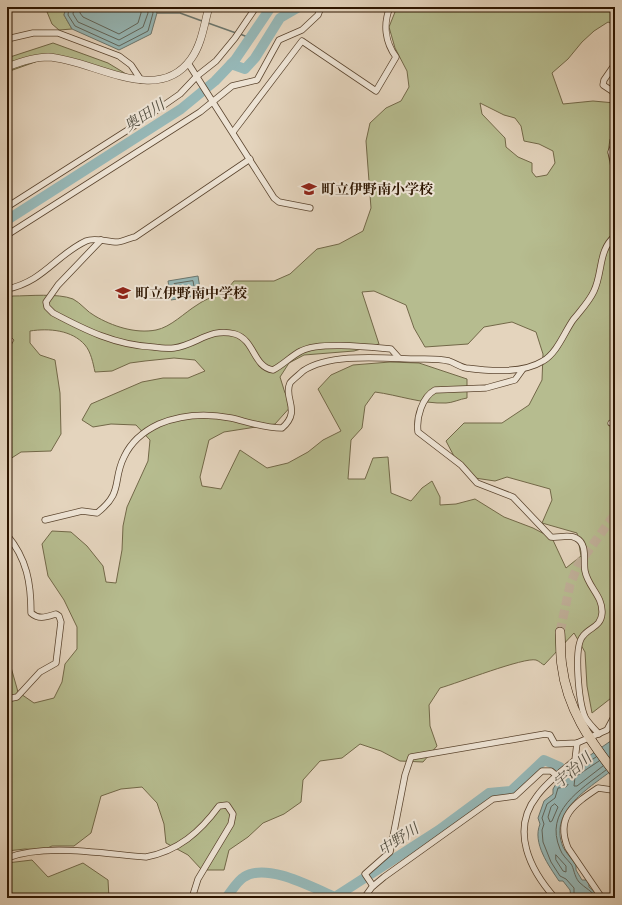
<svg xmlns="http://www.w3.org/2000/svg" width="622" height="905" font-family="'Libre Caslon Text','Noto Serif JP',serif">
	<rect width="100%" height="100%" fill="#e4d4bd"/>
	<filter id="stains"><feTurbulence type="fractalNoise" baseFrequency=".005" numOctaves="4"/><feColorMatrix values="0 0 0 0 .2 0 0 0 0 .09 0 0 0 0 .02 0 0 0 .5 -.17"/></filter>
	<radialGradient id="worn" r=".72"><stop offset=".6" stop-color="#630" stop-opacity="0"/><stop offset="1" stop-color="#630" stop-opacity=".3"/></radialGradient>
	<g fill="#b6bc8f" stroke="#726848" fill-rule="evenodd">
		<path d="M45 7H66L64 15 72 29 59 30 52 24Z"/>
		<path d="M397 7H615V25L608 22 594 31 582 42 568 59 552 73 563 104 593 101 615 103V136L610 139 608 153 611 168 615 169V695L592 713 587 686 585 652 574 633 544 665C542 664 539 661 536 660 524 657 458 683 440 688L429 705 430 726 437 746 423 762 400 761 381 751 360 744 342 758 320 761 303 780 301 802 284 814 263 823 248 837 229 850 224 870H202L188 855 166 843 164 824 157 803 142 787 121 789 101 796 91 833 74 846H52L43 850 25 849 7 851V653L18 692 34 703 54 698 62 682 65 664 77 649V627L64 600 48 576 42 544 52 531 71 532 87 546 103 566 106 582 116 583 122 550 123 526 127 507 148 461 150 440 136 425 111 424 93 427 82 420 91 404 142 382 163 378H188L205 371 195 360 174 358 145 361 130 363 112 371 95 372C93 363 91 352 85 345 72 330 49 328 30 331V343L40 355 55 360 60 393 61 434 51 451 21 452 7 461V352L14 340 7 333V298L13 296C29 296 58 293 73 299 81 303 87 312 95 316 112 326 135 334 156 330 171 327 184 313 197 305 213 294 221 298 234 281H274L290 274 317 249 339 244 363 231 371 208 366 141 370 123 386 108 401 101 409 87 407 71 395 48 389 27ZM480 103 504 115 515 118 521 126 524 141 539 144 553 151 555 163 547 175 536 177 532 172V163L518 157 506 147 505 138 482 114ZM374 291 406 305 414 328 425 347 468 344 484 327 512 322 536 332 543 354 542 380 529 405 502 423H464L446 441 455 458 468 477 495 481 507 477 550 489 552 500 542 523 577 533 581 556 566 568 552 538 533 528 504 517 475 499 456 504 440 505V497L432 481 422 488 411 501 391 493 388 457 373 458 365 479H348L351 440 362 428 365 406 375 392C398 395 422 404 446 403 452 403 460 399 467 398V379L419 363 390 362 353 365 331 375 318 389 341 431 323 440 308 452 288 463 267 468 240 450 221 489 202 486 200 477 209 440 224 432 275 424 293 404 285 393 280 377 289 363 304 355 354 351 379 344 362 292Z"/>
		<path d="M53 43 108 63 136 80 52 56 7 72V58Z"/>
		<path d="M32 860 48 877 83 863 108 880 109 898 12 896 7 898V863Z"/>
	</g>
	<g fill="#96b7b6" stroke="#6c766d">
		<path d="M66 7H152L156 9 157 13 151 34 119 50 72 29 64 15Z"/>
		<path d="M198 276 201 295 171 300 168 281Z"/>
		<path d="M615 738V768C590 788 548 810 563 847 566 853 572 859 576 865V870L582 880H589V887L602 898H571L570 890 563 881H559C549 866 532 843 540 824L538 818 544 801 553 794V789L556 784 564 783 566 781 563 774Z"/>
	</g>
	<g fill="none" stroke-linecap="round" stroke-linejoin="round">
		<g stroke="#62665b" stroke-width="1">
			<path d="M69 7 68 15 75 26 119 46 148 31 153 13 152 7"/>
			<path d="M74 7 73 14 78 22 119 40 143 27 148 13 147 7"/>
			<path d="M80 7V13L83 17 119 34 138 23 141 13V7"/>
			<path d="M193 281 195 292 174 294V284Z"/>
			<path d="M599 761 575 777 574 786H577L603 766"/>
			<path d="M555 804 558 807 552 821 550 822 548 817 551 807Z"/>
			<path d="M556 855 566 866V872L563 871 556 860Z"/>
			<path d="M574 898V888L566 879 560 876 551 862 543 842 542 830 544 824 542 818 547 804 555 798 558 788 566 787 569 783V775L596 757"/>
			<path d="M597 898C592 891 585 888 579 882 574 876 574 868 571 864 567 859 562 855 560 849 544 811 580 790 606 770"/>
		</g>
		<g stroke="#6c766d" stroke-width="1.5">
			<path d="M157 13H180L202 21"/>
			<path d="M208 23 236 33"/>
			<path d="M240 34 250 38"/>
		</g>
		<g stroke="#96b7b6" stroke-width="10">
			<path d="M231 64 245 69 255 58 280 18 299 7"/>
			<path d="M7 220 181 109 215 81 235 60 271 7"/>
			<path d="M226 898C231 892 237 881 244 877 267 862 313 888 335 897L439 830 489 793 511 791 544 760 560 767 569 779"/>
		</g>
		<path stroke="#bfae97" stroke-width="9" stroke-dasharray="9 4.5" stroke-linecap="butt" d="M560 632 570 585 578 565 615 514"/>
		<g stroke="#5b452f" stroke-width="7">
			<g id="minor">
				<path d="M7 39 33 33H58L119 56 131 65 141 80"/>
				<path d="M188 63 274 198 279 202 310 208"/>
				<path d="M615 64 604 80 603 85 615 93"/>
				<path d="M233 132 302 41 376 91 396 57C385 42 383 24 390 7"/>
				<path d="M615 142 611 152 615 167"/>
				<path d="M7 207 134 126 180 94 197 76 216 61 235 38 256 7"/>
				<path d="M7 235 200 112 232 86 257 80 279 40 302 30 318 15 321 7"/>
				<path d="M101 240 58 285 46 302 47 307 53 313C85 330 115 345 153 347 160 348 167 349 174 348 197 345 210 327 235 334 255 340 253 367 273 370 283 365 291 356 301 351 319 341 370 347 391 349L399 358"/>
				<path d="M7 289C43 282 56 255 86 241 95 237 107 242 117 242 122 242 129 238 135 237L250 159"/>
				<path d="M523 369 515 380 486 388 435 390C422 397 416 418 418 432L461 465 477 483 513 497 551 537C559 538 569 534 576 538 588 544 583 561 585 571 588 587 603 596 602 613 601 627 590 627 583 636 573 647 579 703 585 717 588 723 594 728 599 734"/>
				<path d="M611 423 615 424"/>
				<path d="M45 520 82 511 97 513C124 492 112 481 124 457 131 442 144 431 159 424 183 414 206 413 231 418 248 422 264 428 282 428 302 411 283 398 290 383 292 380 300 374 303 371 330 353 381 358 413 359 424 359 438 358 449 361 455 363 460 367 466 368 489 371 522 374 543 361 557 353 564 333 573 320 580 311 589 302 594 291 603 272 598 250 615 236"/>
				<path d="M7 535C27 559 31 583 31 613 39 620 46 617 56 614L59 616 61 622 56 663 40 672 17 697 7 699"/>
				<path d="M7 858C46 843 104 854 146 857 178 851 200 832 219 806L227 805 233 814 231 824 198 879 192 898"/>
				<path d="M373 886 365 874 390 852 405 775 411 757 545 734 550 735 555 744 577 743 607 730 615 715"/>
				<path d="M364 898 372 887 384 877 493 799 515 796 542 771H551L557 776"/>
				<path d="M555 898C530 870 510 830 537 796 547 782 562 771 575 760L577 743"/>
				<path d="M602 898 568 848C555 817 574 804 598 788L612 790 615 788"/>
			</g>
		</g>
		<g stroke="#5b452f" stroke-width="8">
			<path id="tertiary" d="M7 67C20 62 34 57 48 57 92 59 157 107 191 59 202 44 204 24 209 7"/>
		</g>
		<g stroke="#2d1500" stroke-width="10">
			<path id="primary" d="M560 632C561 643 560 655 562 666 567 708 590 741 615 773"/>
		</g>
		<use href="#minor" stroke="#ede3d4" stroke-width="5.5"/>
		<use href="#tertiary" stroke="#ede3d4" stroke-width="7"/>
		<use href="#primary" stroke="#e4d4bd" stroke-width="9"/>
	</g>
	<defs>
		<g id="school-bare" transform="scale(1.2)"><path d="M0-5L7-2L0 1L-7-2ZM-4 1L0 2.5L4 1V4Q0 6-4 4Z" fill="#8f2418" stroke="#ede3d4" stroke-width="2.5" paint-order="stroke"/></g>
	</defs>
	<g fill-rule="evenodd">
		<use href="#school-bare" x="309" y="189"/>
		<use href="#school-bare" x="123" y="293"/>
	</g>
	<g text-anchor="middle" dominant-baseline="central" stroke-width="4" stroke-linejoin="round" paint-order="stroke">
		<g font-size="14" font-weight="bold" fill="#2d1500" stroke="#ede3d4" text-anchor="start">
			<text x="321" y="189">町立伊野南小学校</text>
			<text x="135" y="293">町立伊野南中学校</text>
		</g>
		<g font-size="15" font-style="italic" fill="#524e40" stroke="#ede3d4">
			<text transform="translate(144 115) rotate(-33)">奥田川</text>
			<text transform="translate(572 770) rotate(-41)">宇治川</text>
			<text transform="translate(398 839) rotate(-33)">中野川</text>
		</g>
	</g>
	<rect width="622" height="905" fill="none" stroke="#e4d4bd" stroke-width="24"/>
	<rect x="8" y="8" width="606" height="889" fill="none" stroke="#2d1500" stroke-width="2"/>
	<rect x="12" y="12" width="598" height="881" fill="none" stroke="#2d1500"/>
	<rect width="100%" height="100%" filter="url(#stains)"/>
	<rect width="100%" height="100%" fill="url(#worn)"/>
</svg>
